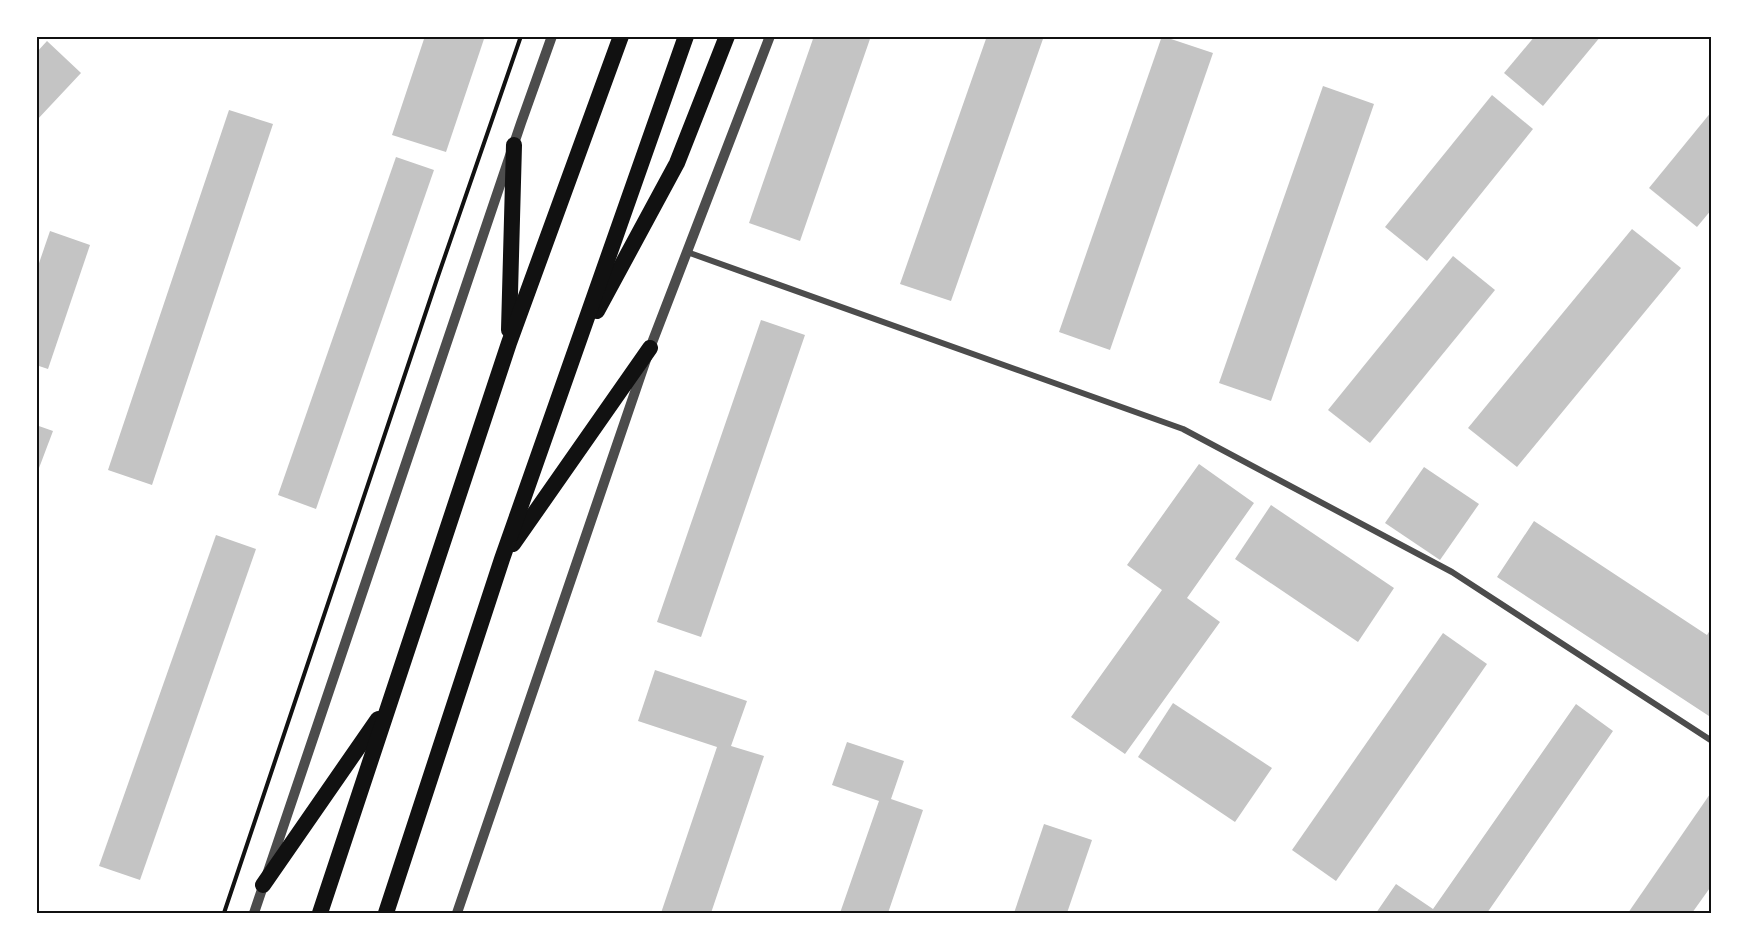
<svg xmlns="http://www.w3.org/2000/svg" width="1748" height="949" font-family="'Fira Sans',sans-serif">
	<rect width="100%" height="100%" fill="#fff"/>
	<g fill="#c4c4c4">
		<path d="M425 36H485L446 152 392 135Z"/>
		<path d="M814 36H871L800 241 749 223Z"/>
		<path d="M987 36H1044L951 301 900 284Z"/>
		<path d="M1162 36 1213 53 1110 350 1059 332Z"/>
		<path d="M1535 36H1601L1543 106 1504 73Z"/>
		<path d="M47 41 81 73 36 121V53Z"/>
		<path d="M1323 86 1374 104 1271 401 1219 383Z"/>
		<path d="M1492 95 1533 129 1427 261 1385 227Z"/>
		<path d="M229 110 273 124 152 485 108 470Z"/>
		<path d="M1712 111V209L1697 227 1649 188Z"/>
		<path d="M396 157 434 170 316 509 278 495Z"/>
		<path d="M1632 229 1681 268 1517 467 1468 428Z"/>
		<path d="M50 231 90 245 48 369 36 365V272Z"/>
		<path d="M1453 256 1495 290 1370 443 1328 410Z"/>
		<path d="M761 320 805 335 701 637 657 622Z"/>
		<path d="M36 425 53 431 36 476Z"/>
		<path d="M1199 464 1254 503 1187 598 1220 622 1125 754 1071 717 1162 590 1127 565Z"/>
		<path d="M1424 467 1479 504 1440 560 1385 523Z"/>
		<path d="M1271 505 1394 588 1358 642 1235 559Z"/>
		<path d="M1534 521 1707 635 1712 627V718L1497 577Z"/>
		<path d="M216 535 256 549 140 880 99 866Z"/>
		<path d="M1443 633 1487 664 1336 881 1292 850Z"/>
		<path d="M655 670 747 701 731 746 764 756 711 913H661L717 747 638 721Z"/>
		<path d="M1173 703 1272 768 1235 822 1138 757Z"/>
		<path d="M1576 704 1613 731 1487 913H1376L1396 884 1433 909Z"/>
		<path d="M847 742 904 761 891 799 923 810 888 913H840L879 801 832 785Z"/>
		<path d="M1710 794 1712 795V885L1692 913H1628Z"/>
		<path d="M1044 824 1092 840 1067 913H1014Z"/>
	</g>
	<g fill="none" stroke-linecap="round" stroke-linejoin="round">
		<path stroke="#111" stroke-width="4" d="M224 913 437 279 521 36"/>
		<path stroke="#4c4c4c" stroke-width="6" d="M687 252 1183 429 1452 572 1712 741"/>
		<g stroke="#4c4c4c" stroke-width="10">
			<path d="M254 913 521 123 552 36"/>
			<path d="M457 913 650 348 770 36"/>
		</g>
		<g stroke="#111" stroke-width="16">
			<path d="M597 311 677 163 727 36"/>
			<path d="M509 330 514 145"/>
			<path d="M513 544 650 348"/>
			<path d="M263 885 378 719"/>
			<path d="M320 913 509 343 621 36"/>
			<path d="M386 913 502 559 686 36"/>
		</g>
	</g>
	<rect width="1748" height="949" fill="none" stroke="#ffffff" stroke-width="75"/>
	<rect x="38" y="38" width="1672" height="874" fill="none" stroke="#111" stroke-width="2"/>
</svg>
